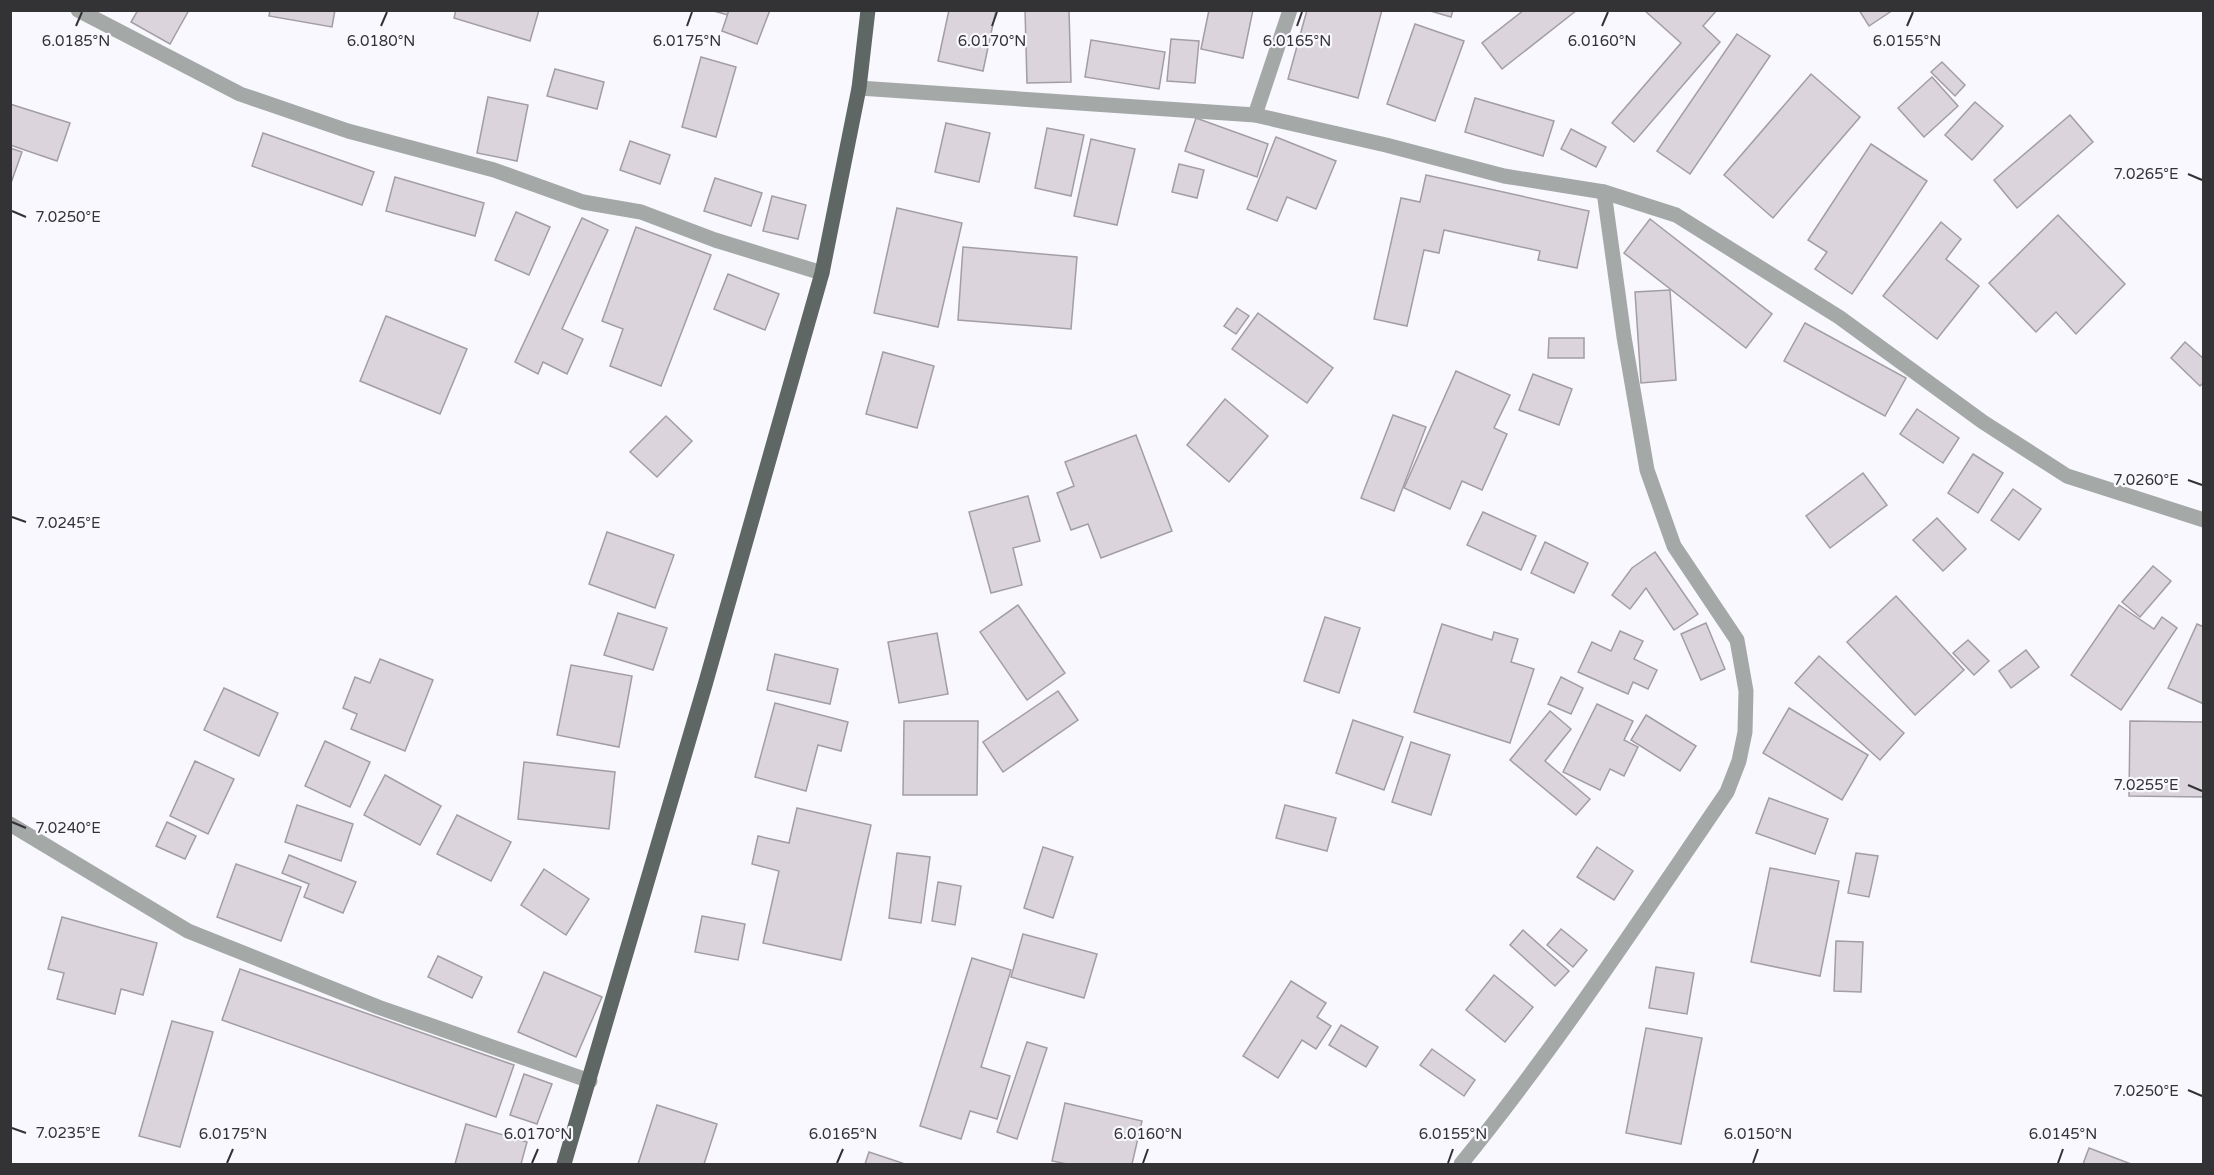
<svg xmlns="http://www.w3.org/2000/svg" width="2214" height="1175" font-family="'Varela Round',sans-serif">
	<rect width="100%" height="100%" fill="#f9f8fe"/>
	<g fill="#dbd4dc" stroke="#a39da4" stroke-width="1.5">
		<path d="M138 10H189L170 44 131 22Z"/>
		<path d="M270 10H335L332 27 269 16Z"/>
		<path d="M456 10H539L530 41 454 18Z"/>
		<path d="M710 10H729L728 15Z"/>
		<path d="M729 10H770L757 44 722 31Z"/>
		<path d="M949 10H996L983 71 938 61Z"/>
		<path d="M1025 10H1069L1071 82 1027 83Z"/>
		<path d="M1209 10H1253L1243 58 1201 49Z"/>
		<path d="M1307 10H1382L1358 98 1288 79Z"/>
		<path d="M1427 10H1453L1451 17Z"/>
		<path d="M1524 10H1577L1502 69 1482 43Z"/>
		<path d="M1644 10H1717L1703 26 1720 42 1634 142 1612 123 1681 43Z"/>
		<path d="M1859 10H1893L1869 26Z"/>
		<path d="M1415 24 1464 41 1435 121 1387 104Z"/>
		<path d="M1737 34 1770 56 1690 174 1657 151Z"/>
		<path d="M1171 39 1199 41 1195 83 1167 81Z"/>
		<path d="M1091 40 1165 52 1159 89 1085 77Z"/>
		<path d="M701 57 736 67 716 137 682 127Z"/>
		<path d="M1942 62 1965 85 1955 96 1931 72Z"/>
		<path d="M555 69 604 82 597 109 547 96Z"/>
		<path d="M1811 74 1860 117 1773 218 1724 175Z"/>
		<path d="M1932 77 1958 106 1924 137 1898 108Z"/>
		<path d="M488 97 528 105 517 161 477 153Z"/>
		<path d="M1475 98 1554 121 1543 156 1465 132Z"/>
		<path d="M1975 102 2003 126 1972 160 1945 135Z"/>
		<path d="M10 104 70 123 57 161 10 145Z"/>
		<path d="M2070 115 2093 142 2017 208 1994 180Z"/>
		<path d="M1196 118 1268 144 1257 177 1185 151Z"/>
		<path d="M946 123 990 133 979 182 935 172Z"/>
		<path d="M1047 128 1084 135 1071 196 1035 188Z"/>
		<path d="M1571 129 1606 147 1596 167 1561 149Z"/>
		<path d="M263 133 374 172 362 205 252 166Z"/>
		<path d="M1276 137 1336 161 1316 209 1287 197 1277 221 1247 209Z"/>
		<path d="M1091 139 1135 149 1117 225 1074 216Z"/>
		<path d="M630 141 670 155 660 184 620 170Z"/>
		<path d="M1871 144 1927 181 1852 294 1815 269 1827 252 1808 240Z"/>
		<path d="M10 148 22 152 11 183H10Z"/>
		<path d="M1179 164 1204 170 1197 198 1172 192Z"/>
		<path d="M1426 175 1589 211 1577 268 1538 260 1540 251 1444 230 1439 253 1424 250 1407 326 1374 319 1401 198 1420 202Z"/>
		<path d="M395 177 484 203 475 236 386 211Z"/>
		<path d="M715 178 762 193 751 226 704 211Z"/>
		<path d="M772 196 806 205 798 239 763 231Z"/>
		<path d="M897 208 962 223 938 327 874 313Z"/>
		<path d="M516 212 550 227 529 275 495 260Z"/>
		<path d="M2058 215 2125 284 2076 334 2056 312 2036 332 1989 283Z"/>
		<path d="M582 218 608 230 562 329 583 339 567 374 543 362 538 374 515 362Z"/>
		<path d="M1650 219 1772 314 1746 348 1624 253Z"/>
		<path d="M1941 222 1961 239 1946 259 1979 286 1937 339 1883 296Z"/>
		<path d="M636 227 711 255 661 386 610 366 623 329 602 321Z"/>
		<path d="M963 247 1077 257 1071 329 958 320Z"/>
		<path d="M728 274 779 294 765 330 714 309Z"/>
		<path d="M1670 290 1676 380 1641 383 1635 292Z"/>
		<path d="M1237 308 1249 316 1236 334 1224 326Z"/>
		<path d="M1258 313 1333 368 1307 403 1232 349Z"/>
		<path d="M386 316 467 349 440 414 360 381Z"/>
		<path d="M1805 323 1906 378 1885 416 1784 361Z"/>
		<path d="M1549 338H1584V358H1548Z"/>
		<path d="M2185 342 2204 359V382L2200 386 2171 358Z"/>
		<path d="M883 352 934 366 917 428 866 414Z"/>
		<path d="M1456 371 1510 395 1494 428 1507 434 1482 490 1462 481 1450 509 1404 488Z"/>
		<path d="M1533 374 1572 389 1559 425 1519 410Z"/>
		<path d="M1225 399 1268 436 1229 482 1187 445Z"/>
		<path d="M1917 409 1959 438 1943 463 1900 434Z"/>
		<path d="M1393 415 1426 427 1394 511 1361 498Z"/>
		<path d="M666 416 692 441 657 477 630 452Z"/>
		<path d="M1136 435 1172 531 1101 558 1088 524 1071 530 1057 493 1074 486 1065 462Z"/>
		<path d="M1973 454 2003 473 1978 513 1948 493Z"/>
		<path d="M1863 473 1887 505 1830 548 1806 516Z"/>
		<path d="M2013 489 2041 509 2019 540 1991 520Z"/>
		<path d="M1028 496 1040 541 1013 548 1022 585 991 593 969 512Z"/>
		<path d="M1483 512 1536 536 1521 570 1467 545Z"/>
		<path d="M1937 518 1966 549 1943 571 1913 540Z"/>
		<path d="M607 532 674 555 655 608 589 584Z"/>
		<path d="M1545 542 1588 563 1574 593 1531 573Z"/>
		<path d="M1655 552 1698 614 1674 630 1646 588 1630 609 1612 595 1632 568Z"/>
		<path d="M2153 566 2171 581 2140 617 2122 602Z"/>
		<path d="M1896 596 1964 670 1915 715 1847 642Z"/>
		<path d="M1018 605 1065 673 1027 700 980 632Z"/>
		<path d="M2119 605 2154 629 2162 617 2177 628 2121 710 2071 675Z"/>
		<path d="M618 613 667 628 653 670 604 655Z"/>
		<path d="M1325 617 1360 628 1339 693 1304 681Z"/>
		<path d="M1706 623 1725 669 1701 680 1681 634Z"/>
		<path d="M1442 624 1492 640 1494 632 1518 639 1511 662 1534 669 1510 743 1414 712Z"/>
		<path d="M2197 624 2204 627V704L2168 688Z"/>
		<path d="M1620 631 1643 641 1634 659 1657 670 1648 689 1633 682 1628 694 1578 672 1592 642 1611 651Z"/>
		<path d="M937 633 948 694 899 703 888 642Z"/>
		<path d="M1968 640 1989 661 1974 675 1953 653Z"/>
		<path d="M2026 650 2039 667 2011 688 1999 671Z"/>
		<path d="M775 654 838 669 830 704 767 690Z"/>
		<path d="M1819 656 1904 733 1880 760 1795 683Z"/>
		<path d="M380 659 433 680 405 751 351 729 357 714 343 708 355 677 370 683Z"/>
		<path d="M571 665 632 676 619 747 557 735Z"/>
		<path d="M1561 677 1583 688 1571 714 1548 704Z"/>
		<path d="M224 688 278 713 259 756 204 730Z"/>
		<path d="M1058 691 1078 720 1003 772 983 742Z"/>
		<path d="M775 703 848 722 841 751 818 745 806 791 755 777Z"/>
		<path d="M1597 704 1633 721 1624 740 1638 747 1624 776 1610 769 1600 790 1563 772Z"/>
		<path d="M1789 708 1868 755 1842 800 1763 753Z"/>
		<path d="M1550 711 1571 729 1545 761 1590 799 1576 815 1510 760Z"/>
		<path d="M1646 715 1696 746 1680 771 1631 740Z"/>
		<path d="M1353 720 1403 737 1384 790 1336 773Z"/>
		<path d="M904 721H978L977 795H903Z"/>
		<path d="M2130 721 2204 722V797L2129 796Z"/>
		<path d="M325 741 370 762 350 807 305 786Z"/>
		<path d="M1411 742 1450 755 1431 815 1392 802Z"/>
		<path d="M195 761 234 779 208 834 170 816Z"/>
		<path d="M524 762 615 772 609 829 518 819Z"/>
		<path d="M385 775 441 806 420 845 364 815Z"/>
		<path d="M1769 798 1828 819 1815 854 1756 833Z"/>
		<path d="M297 805 353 824 341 861 285 842Z"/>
		<path d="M1285 805 1336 818 1327 851 1276 838Z"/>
		<path d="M797 808 871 825 841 960 763 943 779 871 752 864 758 836 789 843Z"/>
		<path d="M457 815 511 842 491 881 437 854Z"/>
		<path d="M167 822 196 836 185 859 156 846Z"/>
		<path d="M1043 847 1073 857 1053 918 1024 908Z"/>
		<path d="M1597 847 1633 871 1614 900 1577 877Z"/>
		<path d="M897 853 930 857 921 923 889 918Z"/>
		<path d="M1856 853 1878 856 1869 897 1848 893Z"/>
		<path d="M289 855 356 882 343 913 304 897 309 884 282 873Z"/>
		<path d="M236 864 301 887 281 941 217 917Z"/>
		<path d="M1770 868 1839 881 1820 976 1751 962Z"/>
		<path d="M544 869 589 899 566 935 521 905Z"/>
		<path d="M938 882 961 886 955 925 932 921Z"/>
		<path d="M702 916 745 924 738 960 695 952Z"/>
		<path d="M62 917 157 943 143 995 121 989 115 1014 57 999 64 973 48 969Z"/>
		<path d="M1561 929 1587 950 1573 967 1547 945Z"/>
		<path d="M1523 930 1569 971 1555 986 1510 945Z"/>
		<path d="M1023 934 1097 954 1084 998 1011 977Z"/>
		<path d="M1836 941 1863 942 1861 992 1834 991Z"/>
		<path d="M438 956 482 977 472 998 428 977Z"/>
		<path d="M972 958 1011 970 981 1067 1010 1076 997 1119 970 1111 961 1139 920 1126Z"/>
		<path d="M1656 967 1694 973 1687 1014 1649 1008Z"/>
		<path d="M240 969 514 1065 496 1117 222 1020Z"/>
		<path d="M544 972 602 997 576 1057 518 1032Z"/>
		<path d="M1494 975 1533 1007 1505 1042 1466 1010Z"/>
		<path d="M1291 981 1326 1003 1317 1017 1331 1026 1316 1049 1302 1040 1278 1078 1243 1056Z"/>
		<path d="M172 1021 213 1032 180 1147 139 1136Z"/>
		<path d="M1341 1025 1378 1047 1366 1067 1329 1045Z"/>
		<path d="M1646 1028 1702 1038 1681 1144 1626 1133Z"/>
		<path d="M1027 1042 1047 1048 1017 1139 997 1132Z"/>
		<path d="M1432 1049 1475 1080 1464 1096 1420 1065Z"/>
		<path d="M524 1074 552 1084 537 1124 510 1115Z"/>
		<path d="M1065 1103 1142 1121 1132 1164H1067L1052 1161Z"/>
		<path d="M657 1105 717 1124 704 1164H638Z"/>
		<path d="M466 1124 527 1142 521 1164H455Z"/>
		<path d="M2089 1148 2131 1164H2083Z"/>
		<path d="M869 1152 905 1164H865Z"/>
	</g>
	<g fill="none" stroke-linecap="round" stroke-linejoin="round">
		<g stroke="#a4a9a7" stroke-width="15">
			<path d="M78 10 240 94 348 131 494 170 583 202 641 212 715 240 822 273"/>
			<path d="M859 88 1255 115 1386 145 1504 176 1604 192 1676 215 1839 317 1983 422 2067 476 2204 520"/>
			<path d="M1255 115 1290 10"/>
			<path d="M10 824 188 931 378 1007 590 1081"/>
			<path d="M1461 1164C1557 1046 1641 918 1727 792L1739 761 1745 732 1746 691 1737 640 1674 546 1647 470 1624 337 1604 192"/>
		</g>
		<path stroke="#5f6764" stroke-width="15" d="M564 1164 705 685 822 273 859 88 868 10"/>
	</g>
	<path fill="none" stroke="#333336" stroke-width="2" d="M76 26 82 12M381 26 387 12M687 26 692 12M992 26 997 12M1297 26 1302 12M1602 26 1608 12M1907 26 1913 12M2188 174 2202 180M12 211 26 217M2188 480 2202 485M12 517 26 522M2188 785 2202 791M12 822 26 828M2188 1090 2202 1096M12 1128 26 1133M227 1163 233 1149M532 1163 538 1149M837 1163 843 1149M1143 1163 1148 1149M1448 1163 1453 1149M1753 1163 1758 1149M2058 1163 2063 1149"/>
	<g font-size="15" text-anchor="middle" fill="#333336" stroke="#f9f8fe" stroke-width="4.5" stroke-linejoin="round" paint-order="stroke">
		<text x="76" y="46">6.0185°N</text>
		<text x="381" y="46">6.0180°N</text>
		<text x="687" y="46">6.0175°N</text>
		<text x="992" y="46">6.0170°N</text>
		<text x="1297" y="46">6.0165°N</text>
		<text x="1602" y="46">6.0160°N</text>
		<text x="1907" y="46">6.0155°N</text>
		<text x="2146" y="179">7.0265°E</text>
		<text x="68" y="222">7.0250°E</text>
		<text x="2146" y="485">7.0260°E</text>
		<text x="68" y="528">7.0245°E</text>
		<text x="2146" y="790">7.0255°E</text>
		<text x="68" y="833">7.0240°E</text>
		<text x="2146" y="1096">7.0250°E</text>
		<text x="68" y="1138">7.0235°E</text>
		<text x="233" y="1139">6.0175°N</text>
		<text x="538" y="1139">6.0170°N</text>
		<text x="843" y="1139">6.0165°N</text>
		<text x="1148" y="1139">6.0160°N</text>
		<text x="1453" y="1139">6.0155°N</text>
		<text x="1758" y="1139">6.0150°N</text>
		<text x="2063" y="1139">6.0145°N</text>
	</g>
	<rect width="2214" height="1175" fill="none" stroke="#333336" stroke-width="24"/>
</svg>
